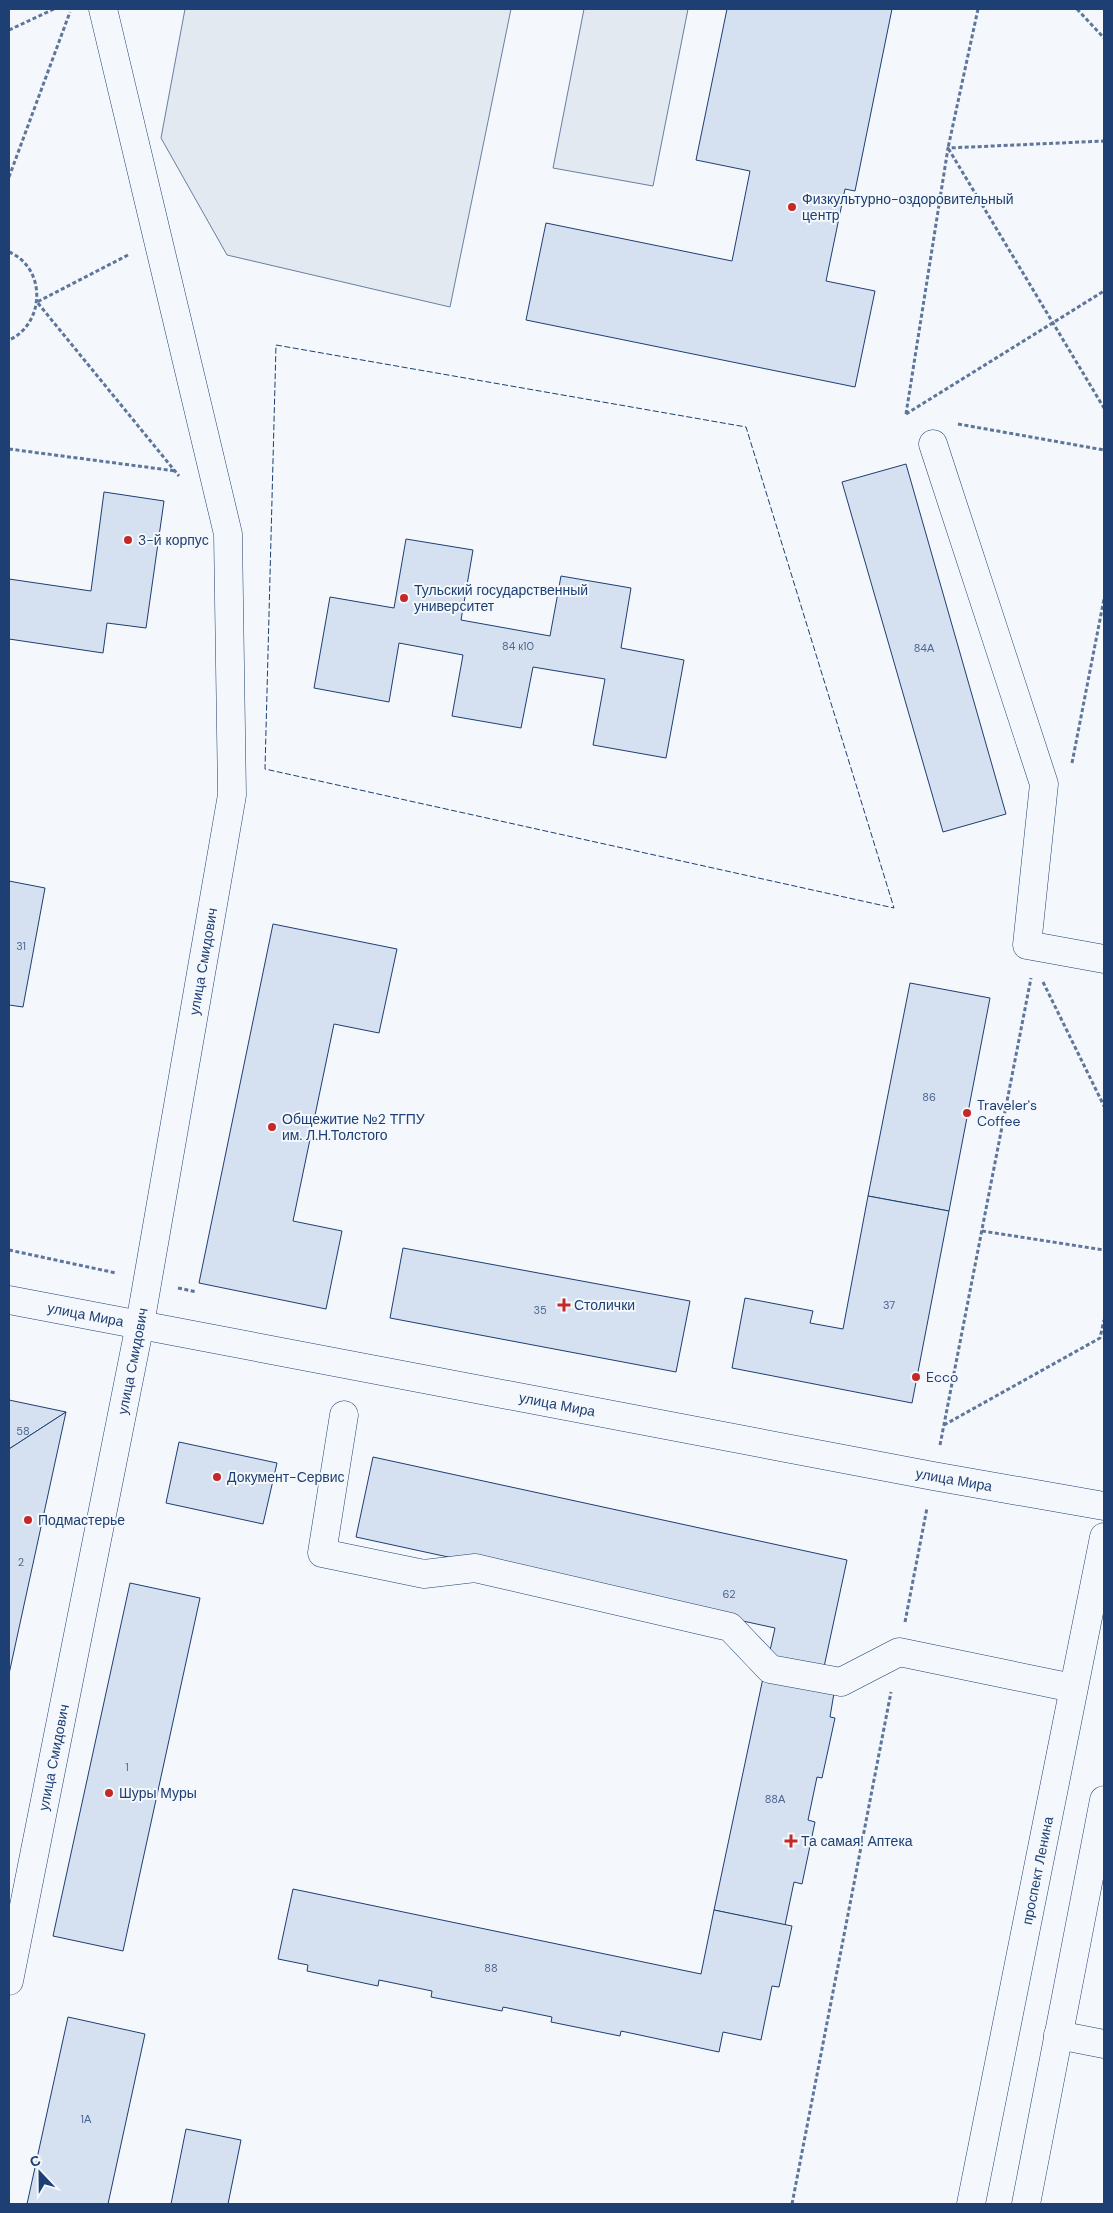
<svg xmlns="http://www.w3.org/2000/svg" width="1113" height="2213" font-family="'DM Sans',sans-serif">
	<rect width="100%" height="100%" fill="#f4f7fb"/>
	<g fill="#e3e9f0" stroke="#687fa3">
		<path d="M185 9H511L450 307 227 255 161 138Z"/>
		<path d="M584 9H688L653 186 553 168Z"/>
	</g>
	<g fill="#d5e0f0" stroke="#1d3f73">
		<path d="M727 9H892L855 191 845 189 826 281 875 291 855 387 526 320 546 223 732 261 750 171 696 160Z"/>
		<path d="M906 464 1006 814 943 832 842 482Z"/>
		<path d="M104 492 164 501 146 628 107 623 103 653 9 639V579L91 591Z"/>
		<path d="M406 539 473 550 461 620 550 636 561 576 631 588 621 648 684 660 666 758 593 745 605 679 533 667 521 728 452 716 463 655 399 643 389 702 314 688 330 597 394 608Z"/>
		<path d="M9 881 45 888 23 1007 9 1005Z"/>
		<path d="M273 924 397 949 379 1033 334 1024 293 1221 342 1231 326 1309 199 1283Z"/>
		<path d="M910 983 990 998 949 1211 868 1196Z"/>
		<path d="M868 1196 949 1211 912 1403 732 1368 745 1298 813 1311 810 1323 843 1329Z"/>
		<path d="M403 1248 690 1301 676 1372 390 1318Z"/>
		<path d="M9 1400 66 1412 9 1449Z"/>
		<path d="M66 1412 9 1674V1449Z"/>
		<path d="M179 1442 277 1463 263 1524 166 1503Z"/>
		<path d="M373 1457 847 1560 824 1667 769 1655 775 1628 356 1537Z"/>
		<path d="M130 1583 200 1598 123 1951 53 1936Z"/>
		<path d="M763 1678 834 1693 830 1717 835 1718 822 1778 817 1777 808 1820 815 1822 802 1884 794 1882 785 1925 714 1910Z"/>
		<path d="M293 1889 701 1974 714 1910 792 1926 779 1987 772 1986 761 2040 723 2032 719 2052 621 2031 620 2036 551 2022 552 2017 503 2007 502 2011 431 1997 432 1991 379 1980 378 1986 307 1971 308 1965 278 1959Z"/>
		<path d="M68 2017 145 2034 108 2204H27Z"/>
		<path d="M186 2129 241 2140 228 2204H171Z"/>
	</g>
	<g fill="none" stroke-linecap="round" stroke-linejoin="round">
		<g stroke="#1d3f73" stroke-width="29">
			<g id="minor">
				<path d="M933 444 1044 784 1027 945 1104 959"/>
				<path id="s1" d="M9 1300 933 1476 1104 1506"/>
				<path d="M344 1415 322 1553 424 1574 475 1568 730 1627 770 1669 841 1682 899 1652 1073 1688"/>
				<path id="s2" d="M9 1981 140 1324 232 795 228 534 103 9"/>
				<path d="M1058 2035 1104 2044"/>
			</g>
		</g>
		<g stroke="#1d3f73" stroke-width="29">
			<g id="major">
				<path id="s3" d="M971 2204 1104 1537"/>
				<path d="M1026 2204 1104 1800"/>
			</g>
		</g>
		<g stroke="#5e769c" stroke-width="3" stroke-dasharray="4 2.5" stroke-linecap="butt">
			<path d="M978 9 948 148 1104 408"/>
			<path d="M1077 9 1104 38"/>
			<path d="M9 30 54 9"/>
			<path d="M9 177 70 12"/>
			<path d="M9 252C47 268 45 324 9 340"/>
			<path d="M128 255 37 302 179 476"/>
			<path d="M906 414 948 148 1104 141"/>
			<path d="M906 414 1104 291"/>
			<path d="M958 424 1104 450"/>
			<path d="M9 449 176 471"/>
			<path d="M1072 763 1104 599"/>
			<path d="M1043 982 1104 1106"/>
			<path d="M982 1231 1104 1250"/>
			<path d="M9 1250 116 1273"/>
			<path d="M178 1288 197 1292"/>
			<path d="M944 1425 1100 1338 1104 1320"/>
			<path d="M940 1445 1031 978"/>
			<path d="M905 1622 927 1508"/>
			<path d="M792 2204 891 1692"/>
		</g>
		<use href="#minor" stroke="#f4f7fb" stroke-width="28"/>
		<use href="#major" stroke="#f4f7fb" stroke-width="28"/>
		<path stroke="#1d3f73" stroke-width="1" stroke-dasharray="6 2.5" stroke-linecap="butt" d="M276 345 746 427 894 908 265 769Z"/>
	</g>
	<g fill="#c62828" stroke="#f4f7fb" stroke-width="2">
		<circle cx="792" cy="207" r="5"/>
		<circle cx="128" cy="540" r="5"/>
		<circle cx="404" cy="598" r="5"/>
		<circle cx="967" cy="1113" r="5"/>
		<circle cx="272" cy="1127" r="5"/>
		<path d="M561.5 1297.5h5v5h5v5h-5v5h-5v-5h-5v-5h5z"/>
		<circle cx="916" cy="1377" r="5"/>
		<circle cx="217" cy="1477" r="5"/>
		<circle cx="28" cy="1520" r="5"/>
		<circle cx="109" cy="1793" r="5"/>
		<path d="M788.5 1833.5h5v5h5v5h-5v5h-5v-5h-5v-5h5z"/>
	</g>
	<g text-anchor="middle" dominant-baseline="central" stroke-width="4" stroke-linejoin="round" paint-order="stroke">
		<g font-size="11" fill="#4b6792">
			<text x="518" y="646">84 к10</text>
			<text x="924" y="648">84А</text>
			<text x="21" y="946">31</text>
			<text x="929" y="1097">86</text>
			<text x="889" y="1305">37</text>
			<text x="540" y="1310">35</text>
			<text x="23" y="1431">58</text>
			<text x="21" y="1562">2</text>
			<text x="729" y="1594">62</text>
			<text x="127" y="1767">1</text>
			<text x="775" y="1799">88А</text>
			<text x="491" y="1968">88</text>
			<text x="86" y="2119">1А</text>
		</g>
		<g font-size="14" fill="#1d3f73" stroke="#f4f7fb" text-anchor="start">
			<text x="802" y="199">Физкультурно-оздоровительный<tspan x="802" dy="16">центр</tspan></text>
			<text x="138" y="540">3-й корпус</text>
			<text x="414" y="590">Тульский государственный<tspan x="414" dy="16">университет</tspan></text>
			<text x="977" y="1105">Traveler's<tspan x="977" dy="16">Coffee</tspan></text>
			<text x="282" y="1119">Общежитие №2 ТГПУ<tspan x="282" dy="16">им. Л.Н.Толстого</tspan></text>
			<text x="574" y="1305">Столички</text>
			<text x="926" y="1377">Ecco</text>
			<text x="227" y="1477">Документ-Сервис</text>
			<text x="38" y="1520">Подмастерье</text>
			<text x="119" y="1793">Шуры Муры</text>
			<text x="801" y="1841">Та самая! Аптека</text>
		</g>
		<g font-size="14" fill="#1d3f73" stroke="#f4f7fb">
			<text stroke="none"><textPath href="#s2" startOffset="1038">улица Смидович</textPath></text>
			<text stroke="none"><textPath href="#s1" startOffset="78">улица Мира</textPath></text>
			<text stroke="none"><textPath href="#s2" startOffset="632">улица Смидович</textPath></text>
			<text stroke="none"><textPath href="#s1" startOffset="558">улица Мира</textPath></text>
			<text stroke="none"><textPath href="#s1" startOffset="962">улица Мира</textPath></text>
			<text stroke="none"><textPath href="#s2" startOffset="228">улица Смидович</textPath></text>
			<text stroke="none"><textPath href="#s3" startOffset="340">проспект Ленина</textPath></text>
		</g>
	</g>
	<rect width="1113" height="2213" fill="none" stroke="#1d3f73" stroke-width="20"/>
	<g transform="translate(40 2173) rotate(338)" stroke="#f4f7fb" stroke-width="4" paint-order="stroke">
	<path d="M0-4L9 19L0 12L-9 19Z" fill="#1d3f73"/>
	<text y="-8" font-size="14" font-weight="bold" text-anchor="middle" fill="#1d3f73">С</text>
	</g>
</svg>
